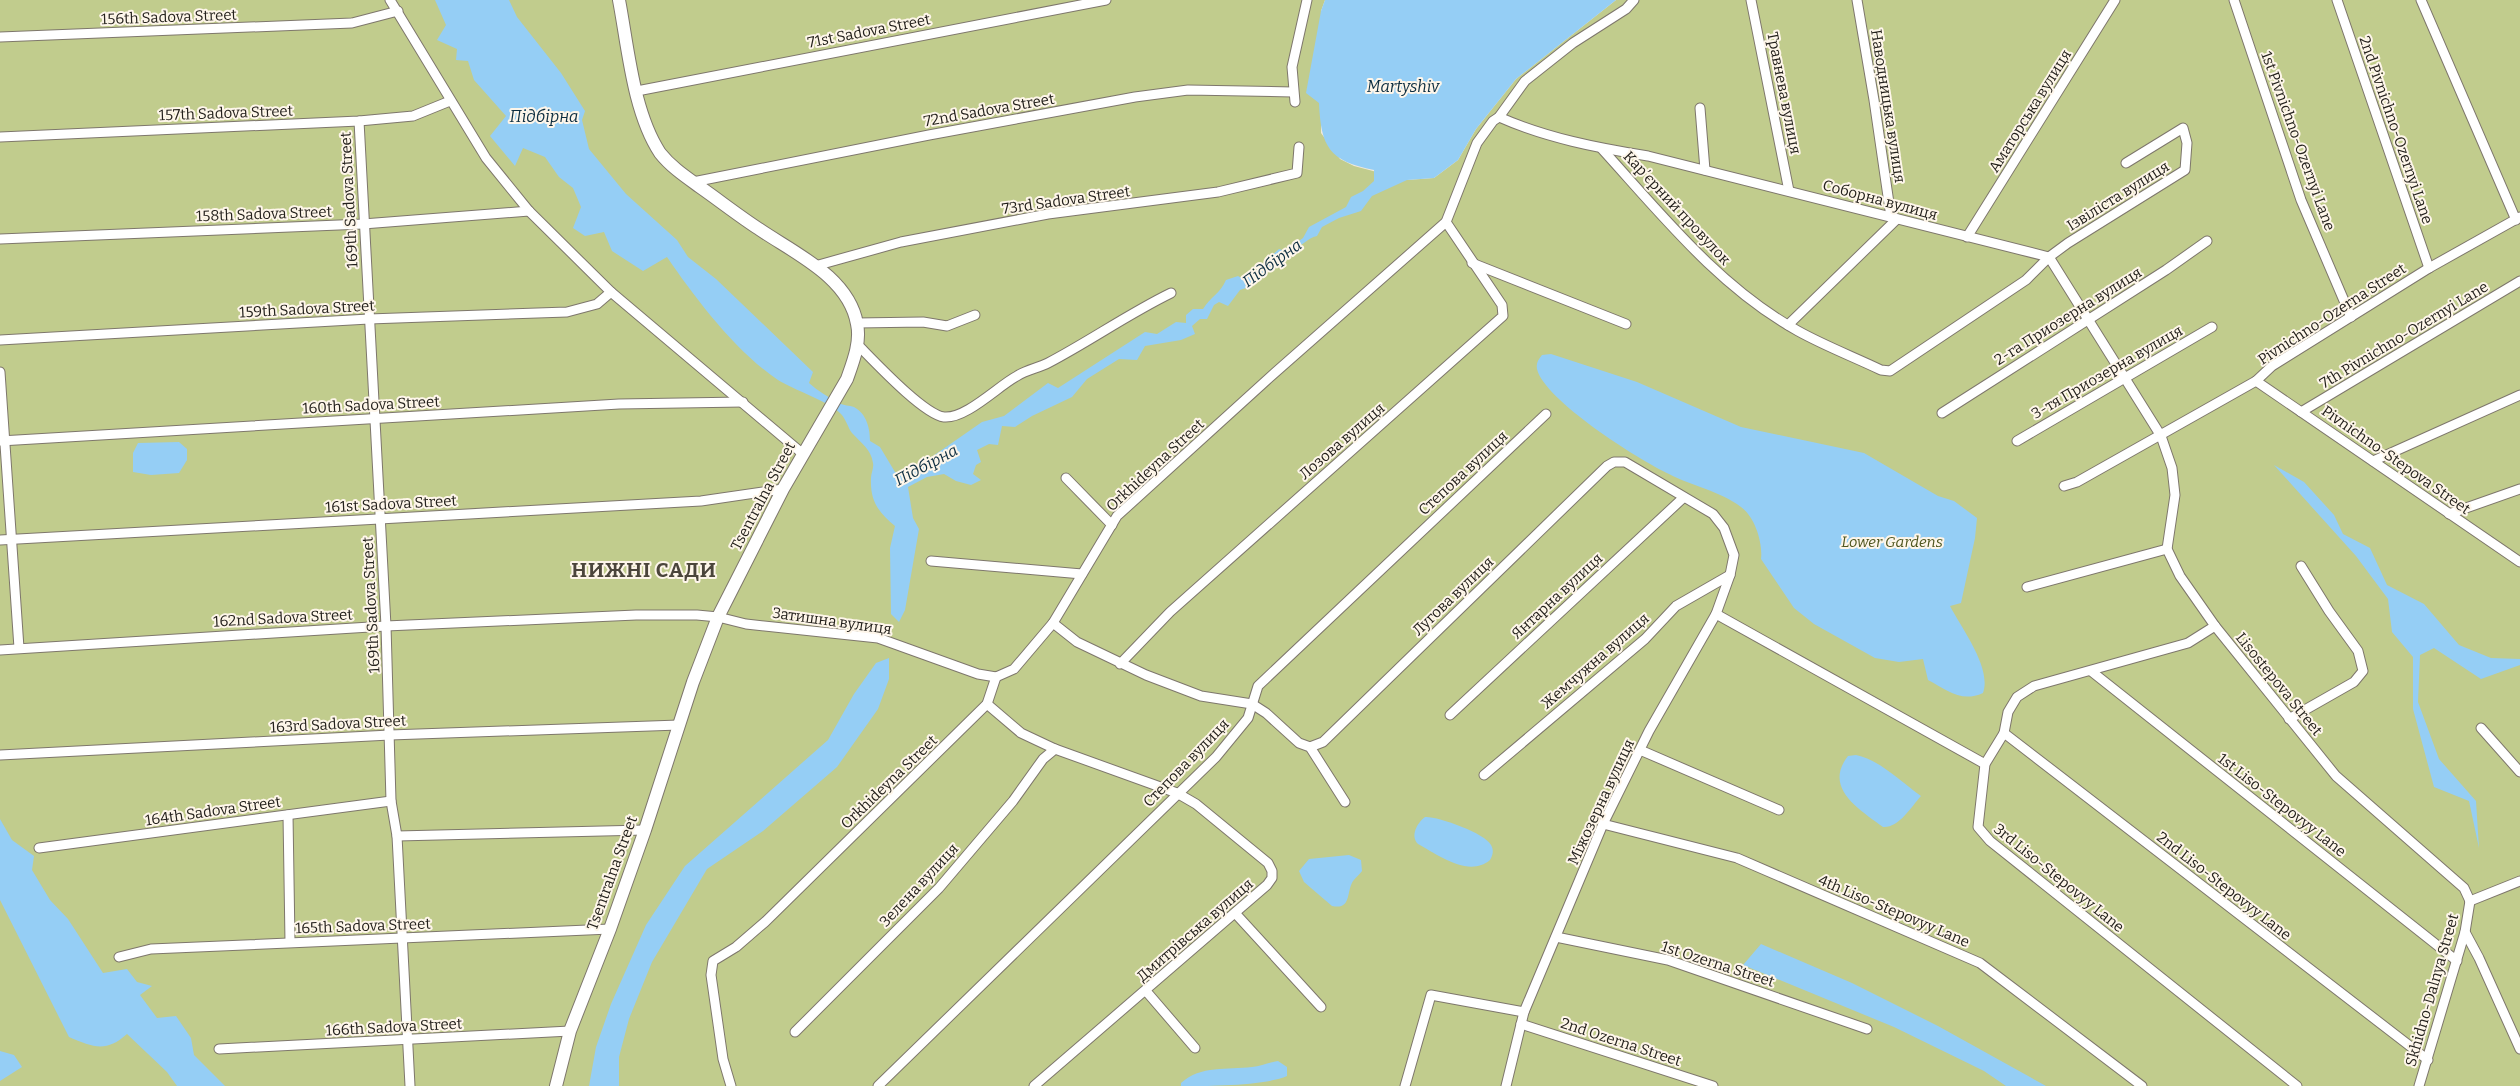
<svg xmlns="http://www.w3.org/2000/svg" width="2520" height="1086" font-family="Bitter,serif">
	<rect width="100%" height="100%" fill="#f1e9dc"/>
	<path fill="#c1cc8d" d="M0 0H1325L1321 11V133L1340 159 1354 166 1407 180 1434 178 1458 160 1476 129 1516 79 1616 0H2520V1086H0Z"/>
	<g fill="#95cef5">
		<path d="M435 0H509L517 17 561 73 585 111 582 120 589 149 626 194 677 240 688 257 716 279 813 372 809 383C818 391 828 397 839 403 844 406 849 405 854 407 867 414 870 429 870 441L880 447 895 472H910L982 422 1004 416 1048 383 1058 388 1145 332 1157 334 1176 322 1186 323V315L1193 309H1203C1210 297 1220 294 1226 280L1238 276 1243 279 1248 272 1264 268 1269 263V258L1279 249 1285 251 1303 238 1309 227 1346 207 1351 197 1363 191 1374 181V170C1329 161 1321 147 1319 103L1306 93 1321 11 1325 0H1616L1516 79 1476 129 1458 160 1434 178 1407 180 1372 196 1361 211 1339 218 1322 227 1317 236C1307 238 1303 246 1293 249L1288 255 1266 271 1252 286 1240 290 1228 306 1219 302 1214 305 1207 319H1200L1192 326 1195 334 1181 340 1145 346 1137 360 1119 359 1087 379 1072 397 1032 416 1015 427 1002 426 998 445 989 444 977 450 981 462 976 465 973 474 981 480 971 485 956 481 944 474 927 477 908 487 913 518 919 529 905 610 899 622 891 614 890 548 895 526C878 512 870 501 871 478 871 473 874 468 873 463 871 449 861 443 852 433 848 428 846 419 841 414 832 403 792 389 778 380 736 352 695 298 667 257L643 271 612 251 604 232 585 236 573 228 581 207 573 188 559 177 545 157 523 148 515 166 490 136 506 116 474 80 468 61 456 60 457 49 437 40 446 25Z"/>
		<path d="M1551 354 1637 382 1741 427 1864 453 1938 496 1954 501 1977 518 1975 538 1961 603 1950 606C1962 629 1992 668 1983 693 1961 703 1947 690 1928 680L1923 659 1899 662 1875 658 1814 624 1794 608 1761 559C1763 543 1755 517 1741 507 1720 491 1692 486 1669 474 1639 460 1544 400 1537 369 1536 363 1538 360 1542 355Z"/>
		<path d="M179 442 187 449V460L179 473 151 475 133 472V453L138 443Z"/>
		<path d="M2274 465 2304 482 2334 515 2343 534 2370 548 2387 585 2424 604 2459 645 2491 658 2520 659V665L2481 679 2434 648 2420 655 2418 702 2439 759 2476 801 2479 848 2469 801 2434 787 2413 709V657L2392 632 2388 599 2356 556Z"/>
		<path d="M889 658V679L878 709 837 767 763 831 707 869 652 962 629 1019 619 1057V1086H589L596 1047 611 1004 646 925 685 866 828 740 854 694 876 663Z"/>
		<path d="M1856 755C1880 760 1901 782 1921 796 1911 807 1899 828 1883 827 1859 809 1823 788 1848 756Z"/>
		<path d="M1425 817C1437 816 1485 833 1491 845 1494 850 1493 855 1490 860 1469 878 1438 855 1418 844 1410 836 1417 823 1425 817Z"/>
		<path d="M0 819 12 840 34 856 32 870 50 900 68 919 103 973 127 969 137 982 152 986 140 995 157 1018 176 1016 191 1038 194 1055 225 1086H177L167 1072 127 1034C106 1053 93 1047 69 1037L0 900Z"/>
		<path d="M1349 855 1361 860 1362 871C1360 874 1356 877 1353 881 1346 892 1352 910 1332 906L1304 882 1299 871 1309 859Z"/>
		<path d="M1761 944 1852 983 1938 1026 2046 1086H2006L1984 1071 1894 1027 1743 965Z"/>
		<path d="M0 1051 14 1055 22 1067 0 1081Z"/>
		<path d="M1278 1061 1287 1067V1076C1264 1086 1209 1086 1181 1086V1083C1201 1065 1227 1070 1252 1067 1261 1066 1270 1062 1278 1061Z"/>
	</g>
	<g fill="none" stroke-linecap="round" stroke-linejoin="round">
		<g stroke="#7e776c" stroke-width="11">
			<g id="street">
				<path d="M390 0 486 158 529 211 611 292 803 454"/>
				<path d="M1751 0 1789 191"/>
				<path d="M1857 0 1874 100 1891 217"/>
				<path d="M2234 0 2301 200 2351 317"/>
				<path d="M2337 0 2429 268"/>
				<path d="M2421 0 2516 220"/>
				<path d="M0 37 352 23 398 11"/>
				<path d="M637 91 1106 0"/>
				<path d="M1295 102 1292 67 1307 0"/>
				<path d="M1700 108 1705 170"/>
				<path d="M1499 117C1546 138 1598 148 1648 156L2049 257 2161 436 2172 468 2175 495 2167 549 2180 576 2215 626 2336 776 2464 888 2470 901"/>
				<path d="M359 121 386 626 391 801 397 836 410 1086"/>
				<path d="M0 137 359 121 413 116 450 101"/>
				<path d="M1602 149C1662 215 1719 287 1798 331 1825 346 1854 357 1881 370L1890 371 2026 280 2049 257 2068 243 2185 170 2187 143 2183 128 2126 163"/>
				<path d="M693 182 929 135 1135 97 1188 90 1293 92"/>
				<path d="M1967 237 2115 0"/>
				<path d="M0 239 363 224 529 211"/>
				<path d="M1472 263 1626 324"/>
				<path d="M815 266 901 242 1048 214 1218 192 1297 173 1299 147"/>
				<path d="M857 323 923 322 947 326 975 315"/>
				<path d="M1788 325 1897 219"/>
				<path d="M0 340 369 319 567 312 597 304 611 292"/>
				<path d="M857 344C874 361 923 414 944 417 966 419 998 386 1017 376 1026 370 1038 368 1048 363 1090 341 1128 314 1171 293"/>
				<path d="M0 372 19 648"/>
				<path d="M2256 381 2520 562"/>
				<path d="M2301 412 2520 281"/>
				<path d="M1942 413 2166 270 2207 241"/>
				<path d="M0 441 619 404 743 402"/>
				<path d="M2017 441 2212 327"/>
				<path d="M2373 461 2520 395"/>
				<path d="M1066 478 1112 525"/>
				<path d="M2064 486 2077 482 2256 381 2272 366 2429 268 2520 217"/>
				<path d="M2449 514 2520 489"/>
				<path d="M0 540 701 501 783 489"/>
				<path d="M931 561 1082 574"/>
				<path d="M2027 587 2167 549"/>
				<path d="M1716 614 1985 764"/>
				<path d="M1053 623 1077 642 1146 675 1201 696 1252 704 1266 713 1299 743 1310 747 1345 802"/>
				<path d="M2215 626 2188 643 2034 686 2017 697 2008 712 2004 733 1985 764 1978 827 1990 841 2297 1086"/>
				<path d="M0 650 386 626 636 615H697L718 617 746 624 878 638 978 674 996 677 1014 669 1053 623 1117 516 1269 378 1446 222 1477 143 1493 121 1499 117 1525 81 1573 43 1626 9 1634 0"/>
				<path d="M1120 664 1170 612 1503 316 1502 305 1446 222"/>
				<path d="M2091 671 2457 961"/>
				<path d="M987 704 1021 733 1055 749 1177 793 1196 804 1268 863 1272 871V878L1267 885 1034 1086"/>
				<path d="M1450 715 1683 498"/>
				<path d="M2289 719 2354 682 2363 671 2358 651 2329 611 2301 566"/>
				<path d="M2481 728 2520 772"/>
				<path d="M2004 733 2428 1060"/>
				<path d="M1310 747 1323 742 1607 466 1614 462H1625L1713 514 1724 528 1734 555 1730 575 1716 614 1649 731 1603 824 1524 1012 1506 1086"/>
				<path d="M1640 750 1779 810"/>
				<path d="M0 755 390 735 679 725"/>
				<path d="M1484 775 1645 639 1676 606 1730 575"/>
				<path d="M288 815 290 942"/>
				<path d="M1603 824 1737 858 1980 963 2142 1086"/>
				<path d="M397 836 645 830"/>
				<path d="M39 848 391 801"/>
				<path d="M2470 901 2520 881"/>
				<path d="M1235 913 1321 1007"/>
				<path d="M2465 932 2479 958 2520 1049"/>
				<path d="M1556 937 1668 960 1867 1029"/>
				<path d="M119 957 151 949 610 929"/>
				<path d="M1146 991 1195 1048"/>
				<path d="M1521 1024 1713 1086"/>
				<path d="M795 1032 939 888 1013 801 1043 759 1055 749"/>
				<path d="M219 1049 570 1031"/>
				<path d="M731 1086 723 1059 711 975 713 961 736 947 765 922 987 704 996 677"/>
				<path d="M878 1086 1216 757 1248 718 1258 686 1546 414"/>
				<path d="M1405 1086 1431 995 1524 1012"/>
				<path d="M2419 1086 2465 932 2470 901"/>
			</g>
		</g>
		<g stroke="#7e776c" stroke-width="14">
			<path id="secondary" d="M556 1086 570 1031 610 929 645 830 693 682 718 617 783 489 847 379C853 362 861 342 857 324 849 277 794 253 759 229 739 216 720 201 700 187 686 177 671 167 660 153 633 112 628 47 619 0"/>
		</g>
		<use href="#street" stroke="#fff" stroke-width="9"/>
		<use href="#secondary" stroke="#fff" stroke-width="12"/>
	</g>
	<g text-anchor="middle" dominant-baseline="central" stroke-width="4" stroke-linejoin="round" paint-order="stroke">
		<g font-size="15" fill="#24211c" stroke="#fef6ea">
			<text transform="translate(169 17) rotate(-2)">156th Sadova Street</text>
			<text transform="translate(869 31) rotate(-11)">71st Sadova Street</text>
			<text transform="translate(1784 93) rotate(79)">Травнева вулиця</text>
			<text transform="translate(1888 106) rotate(81)">Наводницька вулиця</text>
			<text transform="translate(989 110) rotate(-10)">72nd Sadova Street</text>
			<text transform="translate(2030 111) rotate(-58)">Аматорська вулиця</text>
			<text transform="translate(226 113) rotate(-2)">157th Sadova Street</text>
			<text transform="translate(2396 130) rotate(71)">2nd Pivnichno-Ozernyi Lane</text>
			<text transform="translate(2298 141) rotate(70)">1st Pivnichno-Ozernyi Lane</text>
			<text transform="translate(2118 196) rotate(-32)">Ізвіліста вулиця</text>
			<text transform="translate(349 200) rotate(-93)">169th Sadova Street</text>
			<text transform="translate(1066 200) rotate(-8)">73rd Sadova Street</text>
			<text transform="translate(1880 200) rotate(15)">Соборна вулиця</text>
			<text transform="translate(1677 208) rotate(47)">Карʼєрний провулок</text>
			<text transform="translate(264 214) rotate(-2)">158th Sadova Street</text>
			<text transform="translate(307 309) rotate(-3)">159th Sadova Street</text>
			<text transform="translate(2332 314) rotate(-33)">Pivnichno-Ozerna Street</text>
			<text transform="translate(2068 316) rotate(-32)">2-га Приозерна вулиця</text>
			<text transform="translate(2404 335) rotate(-31)">7th Pivnichno-Ozernyi Lane</text>
			<text transform="translate(2107 372) rotate(-30)">3-тя Приозерна вулиця</text>
			<text transform="translate(371 405) rotate(-3)">160th Sadova Street</text>
			<text transform="translate(1342 441) rotate(-41)">Лозова вулиця</text>
			<text transform="translate(2396 460) rotate(35)">Pivnichno-Stepova Street</text>
			<text transform="translate(1155 465) rotate(-43)">Orkhideyna Street</text>
			<text transform="translate(1463 473) rotate(-43)">Степова вулиця</text>
			<text transform="translate(763 496) rotate(-62)">Tsentralna Street</text>
			<text transform="translate(391 504) rotate(-3)">161st Sadova Street</text>
			<text transform="translate(1453 596) rotate(-44)">Лугова вулиця</text>
			<text transform="translate(1557 596) rotate(-43)">Янтарна вулиця</text>
			<text transform="translate(371 605) rotate(-93)">169th Sadova Street</text>
			<text transform="translate(283 618) rotate(-3)">162nd Sadova Street</text>
			<text transform="translate(832 621) rotate(8)">Затишна вулиця</text>
			<text transform="translate(1595 661) rotate(-41)">Жемчужна вулиця</text>
			<text transform="translate(2279 684) rotate(51)">Lisostepova Street</text>
			<text transform="translate(338 724) rotate(-3)">163rd Sadova Street</text>
			<text transform="translate(1186 763) rotate(-46)">Степова вулиця</text>
			<text transform="translate(889 782) rotate(-44)">Orkhideyna Street</text>
			<text transform="translate(1601 802) rotate(-65)">Міжозерна вулиця</text>
			<text transform="translate(2282 805) rotate(38)">1st Liso-Stepovyy Lane</text>
			<text transform="translate(213 811) rotate(-8)">164th Sadova Street</text>
			<text transform="translate(612 873) rotate(-70)">Tsentralna Street</text>
			<text transform="translate(2059 878) rotate(39)">3rd Liso-Stepovyy Lane</text>
			<text transform="translate(919 885) rotate(-47)">Зелена вулиця</text>
			<text transform="translate(2224 886) rotate(38)">2nd Liso-Stepovyy Lane</text>
			<text transform="translate(1894 911) rotate(23)">4th Liso-Stepovyy Lane</text>
			<text transform="translate(363 926) rotate(-2)">165th Sadova Street</text>
			<text transform="translate(1195 930) rotate(-41)">Дмитрівська вулиця</text>
			<text transform="translate(1718 964) rotate(18)">1st Ozerna Street</text>
			<text transform="translate(2432 990) rotate(-74)">Skhidno-Dalnya Street</text>
			<text transform="translate(394 1027) rotate(-3)">166th Sadova Street</text>
			<text transform="translate(1621 1042) rotate(18)">2nd Ozerna Street</text>
		</g>
		<g font-size="15" font-style="italic" fill="#4f561f" stroke="#fef6ea">
			<text x="1892" y="542">Lower Gardens</text>
		</g>
		<g font-size="16" font-style="italic" fill="#0c2d40" stroke="#fef6ea">
			<text x="1403" y="86">Martyshiv</text>
			<text x="544" y="116">Підбірна</text>
			<text transform="translate(1272 263) rotate(-36)">Підбірна</text>
			<text transform="translate(926 465) rotate(-28)">Підбірна</text>
		</g>
		<g font-size="20" font-weight="bold" letter-spacing="1" fill="#4b453b" stroke="#fef6ea">
			<text x="644" y="570">НИЖНІ САДИ</text>
		</g>
	</g>
</svg>
